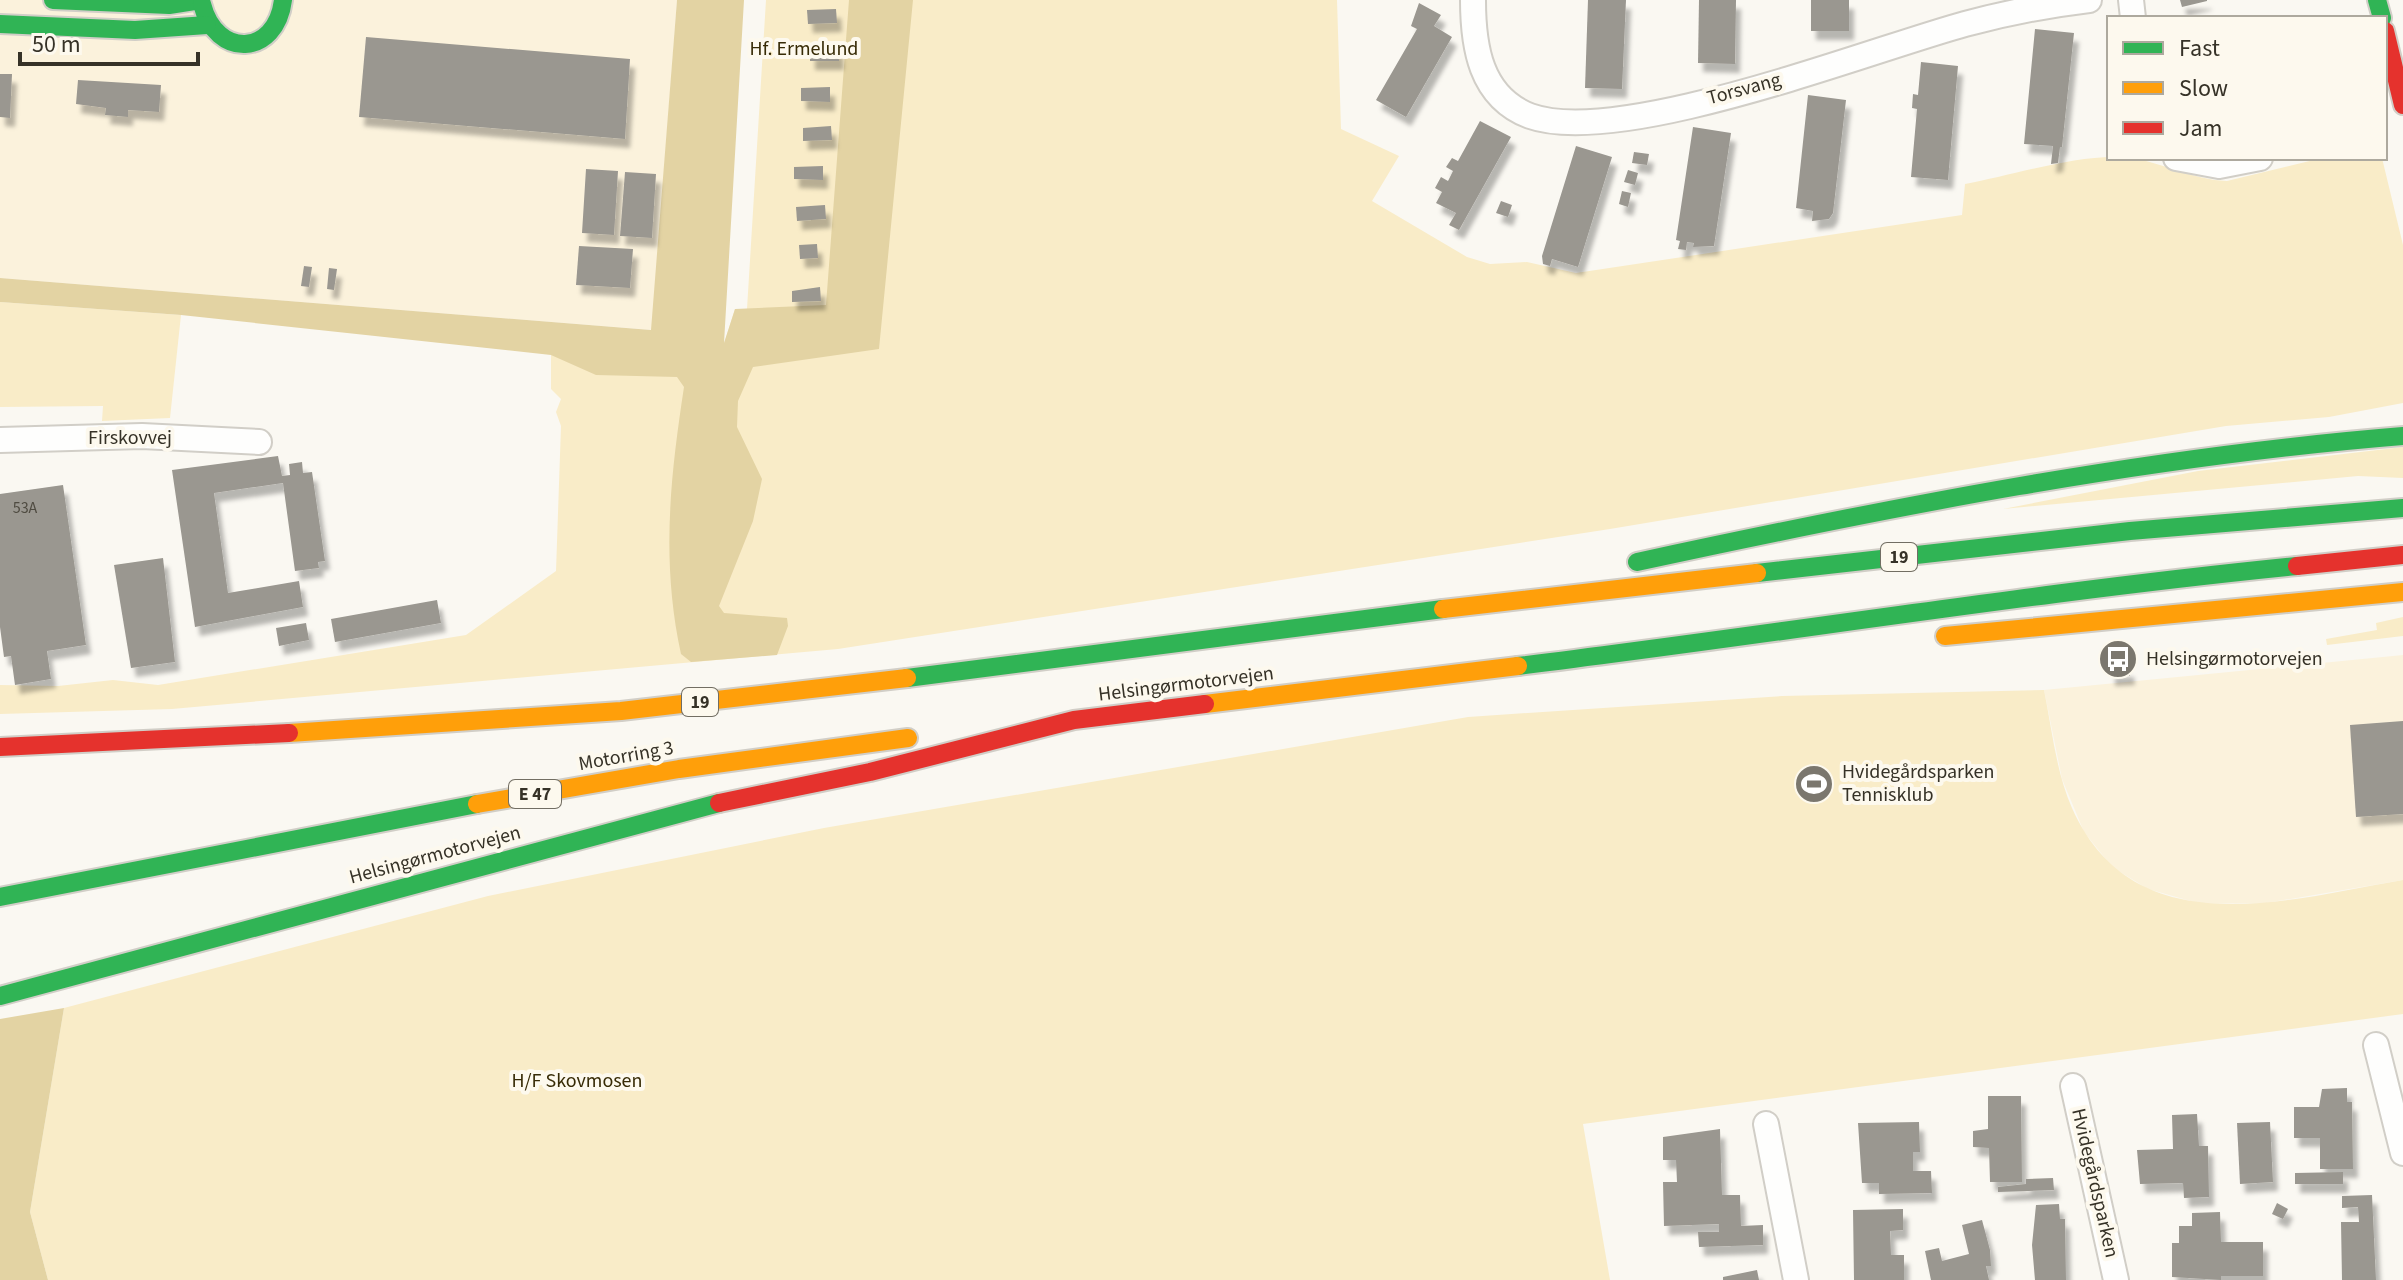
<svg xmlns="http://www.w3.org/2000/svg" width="2403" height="1280" font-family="'Source Sans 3',sans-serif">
	<defs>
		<filter id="shadow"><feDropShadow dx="5" dy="9" stdDeviation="2" flood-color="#0004"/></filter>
	</defs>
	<rect width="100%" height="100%" fill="#faf8f2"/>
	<g fill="#fbf2dc">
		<path d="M0 0H677L652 330 0 278Z"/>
		<path d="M2403 655V880L2266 903 2201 904 2148 889 2112 867 2084 832 2062 779 2044 690Z"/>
	</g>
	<g fill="#f9ecc8">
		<path d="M766 0H1337L1341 129 1399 156 1372 201 1467 257 1490 264 1527 262 1576 273 1962 215 1965 184C2014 175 2084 152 2130 158 2162 162 2193 180 2227 181L2322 158H2382L2403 245V403L2329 417 2226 426 1610 529 838 649 172 709 0 714V685L58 686 113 680 158 685 466 635 556 571 561 426 556 412 561 399 551 389V355L723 347 735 309H747Z"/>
		<path d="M0 302 181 315 170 418 102 421 103 406 0 407Z"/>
		<path d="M2403 447V478L2358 476 2003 509 2198 471Z"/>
		<path d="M2403 617V636L2327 645 2326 639 2377 630 2376 623Z"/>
		<path d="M2044 690C2052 729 2056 772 2072 808 2134 947 2286 900 2403 880V1014L1583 1124 1610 1280H48L30 1212 64 1008 488 896 824 828 1468 717 1782 696Z"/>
	</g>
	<g fill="#e3d3a3">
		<path d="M677 0H744L724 343 735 309 826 305 849 0H913L879 349 753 367 738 401 737 427 762 479 753 521 719 606 724 613 787 618 788 626 777 655 691 662 681 654C661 562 670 479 684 387L677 377 596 375 551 355 181 315 0 302V278L651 330Z"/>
		<path d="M64 1008 30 1212 48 1280H0V1019Z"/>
	</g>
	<g fill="#9a9790" filter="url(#shadow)">
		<path d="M1588 0H1626L1622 89 1585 88Z"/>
		<path d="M1699 0H1736L1735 64 1698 63Z"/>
		<rect x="1811" y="0" width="38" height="31"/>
		<path d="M2180 0H2207V1L2182 7Z"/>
		<path d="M1419 3 1441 15 1434 26 1452 37 1406 117 1376 100 1417 29 1411 26Z"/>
		<path d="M836 9 837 23 808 24 807 10Z"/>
		<path d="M2035 29 2074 33 2062 147H2060L2058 163 2051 164 2053 146 2024 144Z"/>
		<path d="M366 37 630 59 625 139 359 117Z"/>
		<path d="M838 47 839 61H810V50Z"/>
		<path d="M1921 62 1958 66 1948 180 1911 177 1917 109 1912 108 1913 94 1918 95Z"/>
		<path d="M0 74H12L10 118 0 117Z"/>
		<path d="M78 80 161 85 159 112 128 110V117L105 115 106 108 76 104Z"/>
		<path d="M830 87V102L801 101V88Z"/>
		<path d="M1808 95 1846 100 1833 213 1829 219 1812 221 1813 211 1796 208Z"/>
		<path d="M1480 121 1511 137 1459 230 1449 225 1456 213 1436 203 1442 192 1435 188 1441 177 1448 181 1453 171 1446 167 1452 158 1458 161Z"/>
		<path d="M831 126 832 140 803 141V128Z"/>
		<path d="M1693 127 1731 133 1714 246 1693 247 1694 243 1687 242 1686 250 1678 249 1680 241 1676 240Z"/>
		<path d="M1576 146 1612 157 1578 267 1552 259 1550 266 1543 264 1542 256Z"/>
		<path d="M1634 152 1649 154 1647 165 1632 163Z"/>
		<path d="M823 166V180L794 179V167Z"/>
		<path d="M586 169 618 171 614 235 582 233Z"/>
		<path d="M1628 170 1638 173 1635 185 1624 182Z"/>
		<path d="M625 172 656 174 652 238 620 236Z"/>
		<path d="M1622 191 1631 193 1628 207 1619 204Z"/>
		<path d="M1501 201 1512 205 1508 217 1496 213Z"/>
		<path d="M825 205 826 219 797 221 796 207Z"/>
		<path d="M817 244 818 258 800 259 799 245Z"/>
		<path d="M579 246 633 249 630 288 576 285Z"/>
		<path d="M304 266 312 267 309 287 301 286Z"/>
		<path d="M329 268 337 269 334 290 327 289Z"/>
		<path d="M820 287 821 301 792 302V291Z"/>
		<path d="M278 456 282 476 290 475 289 464 302 462 303 473 312 472 325 561 318 562 319 568 295 571 283 483 214 493 228 593 299 581 303 607 195 627 172 470Z"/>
		<path d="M63 485 86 645 47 651 51 679 15 685 11 656 4 657 0 627V494Z"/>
		<path d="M163 558 175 662 131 668 114 565Z"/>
		<path d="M437 600 441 623 335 642 331 619Z"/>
		<path d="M306 623 309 640 279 646 276 628Z"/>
		<path d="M2129 668 2130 676 2110 677V669Z"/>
		<path d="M2403 721V814L2356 817 2350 725Z"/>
		<path d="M2347 1088V1102H2352L2353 1169H2320V1138H2294V1107H2319L2322 1089Z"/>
		<path d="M1988 1096H2021L2022 1182H1990L1989 1148 1973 1147V1131L1988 1129Z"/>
		<path d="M2197 1114 2199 1146H2208L2209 1197 2184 1198 2183 1183 2140 1184 2137 1150 2173 1149 2172 1115Z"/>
		<path d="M1919 1122 1920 1152H1913V1171H1931L1932 1193 1879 1194V1183H1862L1858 1123Z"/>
		<path d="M2270 1122 2273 1182 2240 1184 2237 1123Z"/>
		<path d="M1720 1129 1722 1195H1740L1741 1226 1763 1225V1245L1699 1247 1698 1232H1719V1224L1664 1226 1663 1182H1677L1676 1160H1663V1137Z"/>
		<path d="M2343 1172V1184H2295V1173Z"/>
		<path d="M2053 1178 2054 1190 1998 1192V1187L2026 1184V1179Z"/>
		<path d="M2372 1195 2376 1280H2342L2341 1222H2359L2358 1207 2342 1208V1196Z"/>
		<path d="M2277 1203 2288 1209 2283 1219 2272 1214Z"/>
		<path d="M2059 1204 2060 1219H2065L2066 1280H2035L2032 1245 2036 1205Z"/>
		<path d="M1903 1209V1230L1890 1231 1891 1255H1904V1280H1854L1853 1210Z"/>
		<path d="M2220 1212 2221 1242H2263V1276H2221V1280L2172 1277V1243H2179V1226H2192V1213Z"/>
		<path d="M1982 1220 1990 1250 1991 1266H1986L1989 1280H1931L1925 1251 1939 1248 1942 1261 1969 1254 1962 1225Z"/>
		<path d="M1757 1270 1759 1280H1723V1277Z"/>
	</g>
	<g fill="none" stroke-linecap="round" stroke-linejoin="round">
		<g stroke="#d1cec7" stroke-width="28">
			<g id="street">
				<path d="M1473 0C1473 46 1480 97 1530 116 1619 148 1867 51 1965 24 2006 13 2047 5 2089 0"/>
				<path d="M2131 0 2133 18"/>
				<path d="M2176 158 2219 166 2260 158"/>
				<path d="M0 440 142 436 259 442"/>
				<path d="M2376 1045 2403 1153"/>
				<path d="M2073 1086 2116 1280"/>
				<path d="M1766 1124 1796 1280"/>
			</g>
		</g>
		<g stroke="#d1cec7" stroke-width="22">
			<g id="fast">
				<path d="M53 0 169 5 201 0"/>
				<path d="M2377 0 2382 18"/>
				<path d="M202 4C216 59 276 57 283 0"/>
				<path d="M0 24 135 30 207 25"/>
				<path d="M1637 562C1891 507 2144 457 2403 436"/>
				<path d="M1757 573 2130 531 2403 508"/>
				<path d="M1518 666C1778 634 2036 592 2297 566"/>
				<path d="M907 678 1443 609"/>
				<path d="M0 897 477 804"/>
				<path d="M0 996 719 803"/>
			</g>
		</g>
		<g stroke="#d1cec7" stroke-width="22">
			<g id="slow">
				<path d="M1443 609 1757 573"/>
				<path d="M1945 636 2403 592"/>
				<path d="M1205 704 1518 666"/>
				<path d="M289 733 621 711 907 678"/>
				<path d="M477 804 679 769 908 738"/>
			</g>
		</g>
		<g stroke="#d1cec7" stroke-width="22">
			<g id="jam">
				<path d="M2385 31 2403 105"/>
				<path d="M2297 566 2403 555"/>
				<path d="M0 747 289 733"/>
				<path d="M719 803 870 772 1074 720 1205 704"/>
			</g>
		</g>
		<use href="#street" stroke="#fefefd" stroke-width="24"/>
		<use href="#fast" stroke="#30b455" stroke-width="18"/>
		<use href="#slow" stroke="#ff9f0a" stroke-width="18"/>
		<use href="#jam" stroke="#e5322d" stroke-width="18"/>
	</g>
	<defs>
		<g id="bus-disc" transform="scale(2)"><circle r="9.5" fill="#7b776e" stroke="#fdf9ee"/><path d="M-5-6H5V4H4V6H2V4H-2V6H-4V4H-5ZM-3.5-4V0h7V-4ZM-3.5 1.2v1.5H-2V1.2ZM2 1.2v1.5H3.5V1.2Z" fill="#fff"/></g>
		<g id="stadium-disc" transform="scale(2)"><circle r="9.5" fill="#7b776e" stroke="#fdf9ee"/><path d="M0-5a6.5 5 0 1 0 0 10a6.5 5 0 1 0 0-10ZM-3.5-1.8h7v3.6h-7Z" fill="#fff"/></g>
	</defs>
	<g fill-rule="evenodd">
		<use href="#bus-disc" x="2118" y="659"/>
		<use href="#stadium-disc" x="1814" y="784"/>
	</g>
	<g text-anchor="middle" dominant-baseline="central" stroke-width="8" stroke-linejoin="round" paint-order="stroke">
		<g font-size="16" fill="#4f4b41">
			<text x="25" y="508">53A</text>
		</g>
		<g fill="#fdf9ee" stroke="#726e63" stroke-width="2">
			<rect x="1881" y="543" width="36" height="28" rx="6"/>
			<rect x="682" y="688" width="36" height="28" rx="6"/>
			<rect x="509" y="780" width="52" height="28" rx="6"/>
		</g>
		<g font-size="18" font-weight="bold" fill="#363227">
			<text x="1899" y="557">19</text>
			<text x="700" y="702">19</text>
			<text x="535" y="794">E 47</text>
		</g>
		<g font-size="20" fill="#372b06" stroke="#fdf9ee">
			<text x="804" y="49">Hf. Ermelund</text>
			<text x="577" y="1081">H/F Skovmosen</text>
		</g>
		<g font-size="20" fill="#363227" stroke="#fdf9ee">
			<text transform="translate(1744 89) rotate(-15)">Torsvang</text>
			<text x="130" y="438">Firskovvej</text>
			<text transform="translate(1186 684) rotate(-7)">Helsingørmotorvejen</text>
			<text transform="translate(626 756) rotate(-10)">Motorring 3</text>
			<text transform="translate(435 855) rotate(-15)">Helsingørmotorvejen</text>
			<text transform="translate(2095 1183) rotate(77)">Hvidegårdsparken</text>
		</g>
		<g font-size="20" fill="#363227" stroke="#fdf9ee" text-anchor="start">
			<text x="2146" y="659">Helsingørmotorvejen</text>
			<text x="1842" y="772">Hvidegårdsparken<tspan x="1842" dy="23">Tennisklub</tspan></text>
		</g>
	</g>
	<rect x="2107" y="16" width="280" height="144" fill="#fdf9ee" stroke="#ada99e" stroke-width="2"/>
	<rect x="2123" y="42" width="40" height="12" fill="#30b455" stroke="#ada99e" stroke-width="2"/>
	<text x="2179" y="56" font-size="24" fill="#363227">Fast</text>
	<rect x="2123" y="82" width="40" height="12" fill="#ff9f0a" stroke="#ada99e" stroke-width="2"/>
	<text x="2179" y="96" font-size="24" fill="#363227">Slow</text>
	<rect x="2123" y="122" width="40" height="12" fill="#e5322d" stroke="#ada99e" stroke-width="2"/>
	<text x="2179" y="136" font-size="24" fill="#363227">Jam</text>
	<path d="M20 52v12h178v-12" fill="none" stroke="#363227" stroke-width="4"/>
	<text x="32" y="52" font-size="24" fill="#363227" stroke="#fdf9ee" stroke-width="6" paint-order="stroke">50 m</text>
</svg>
